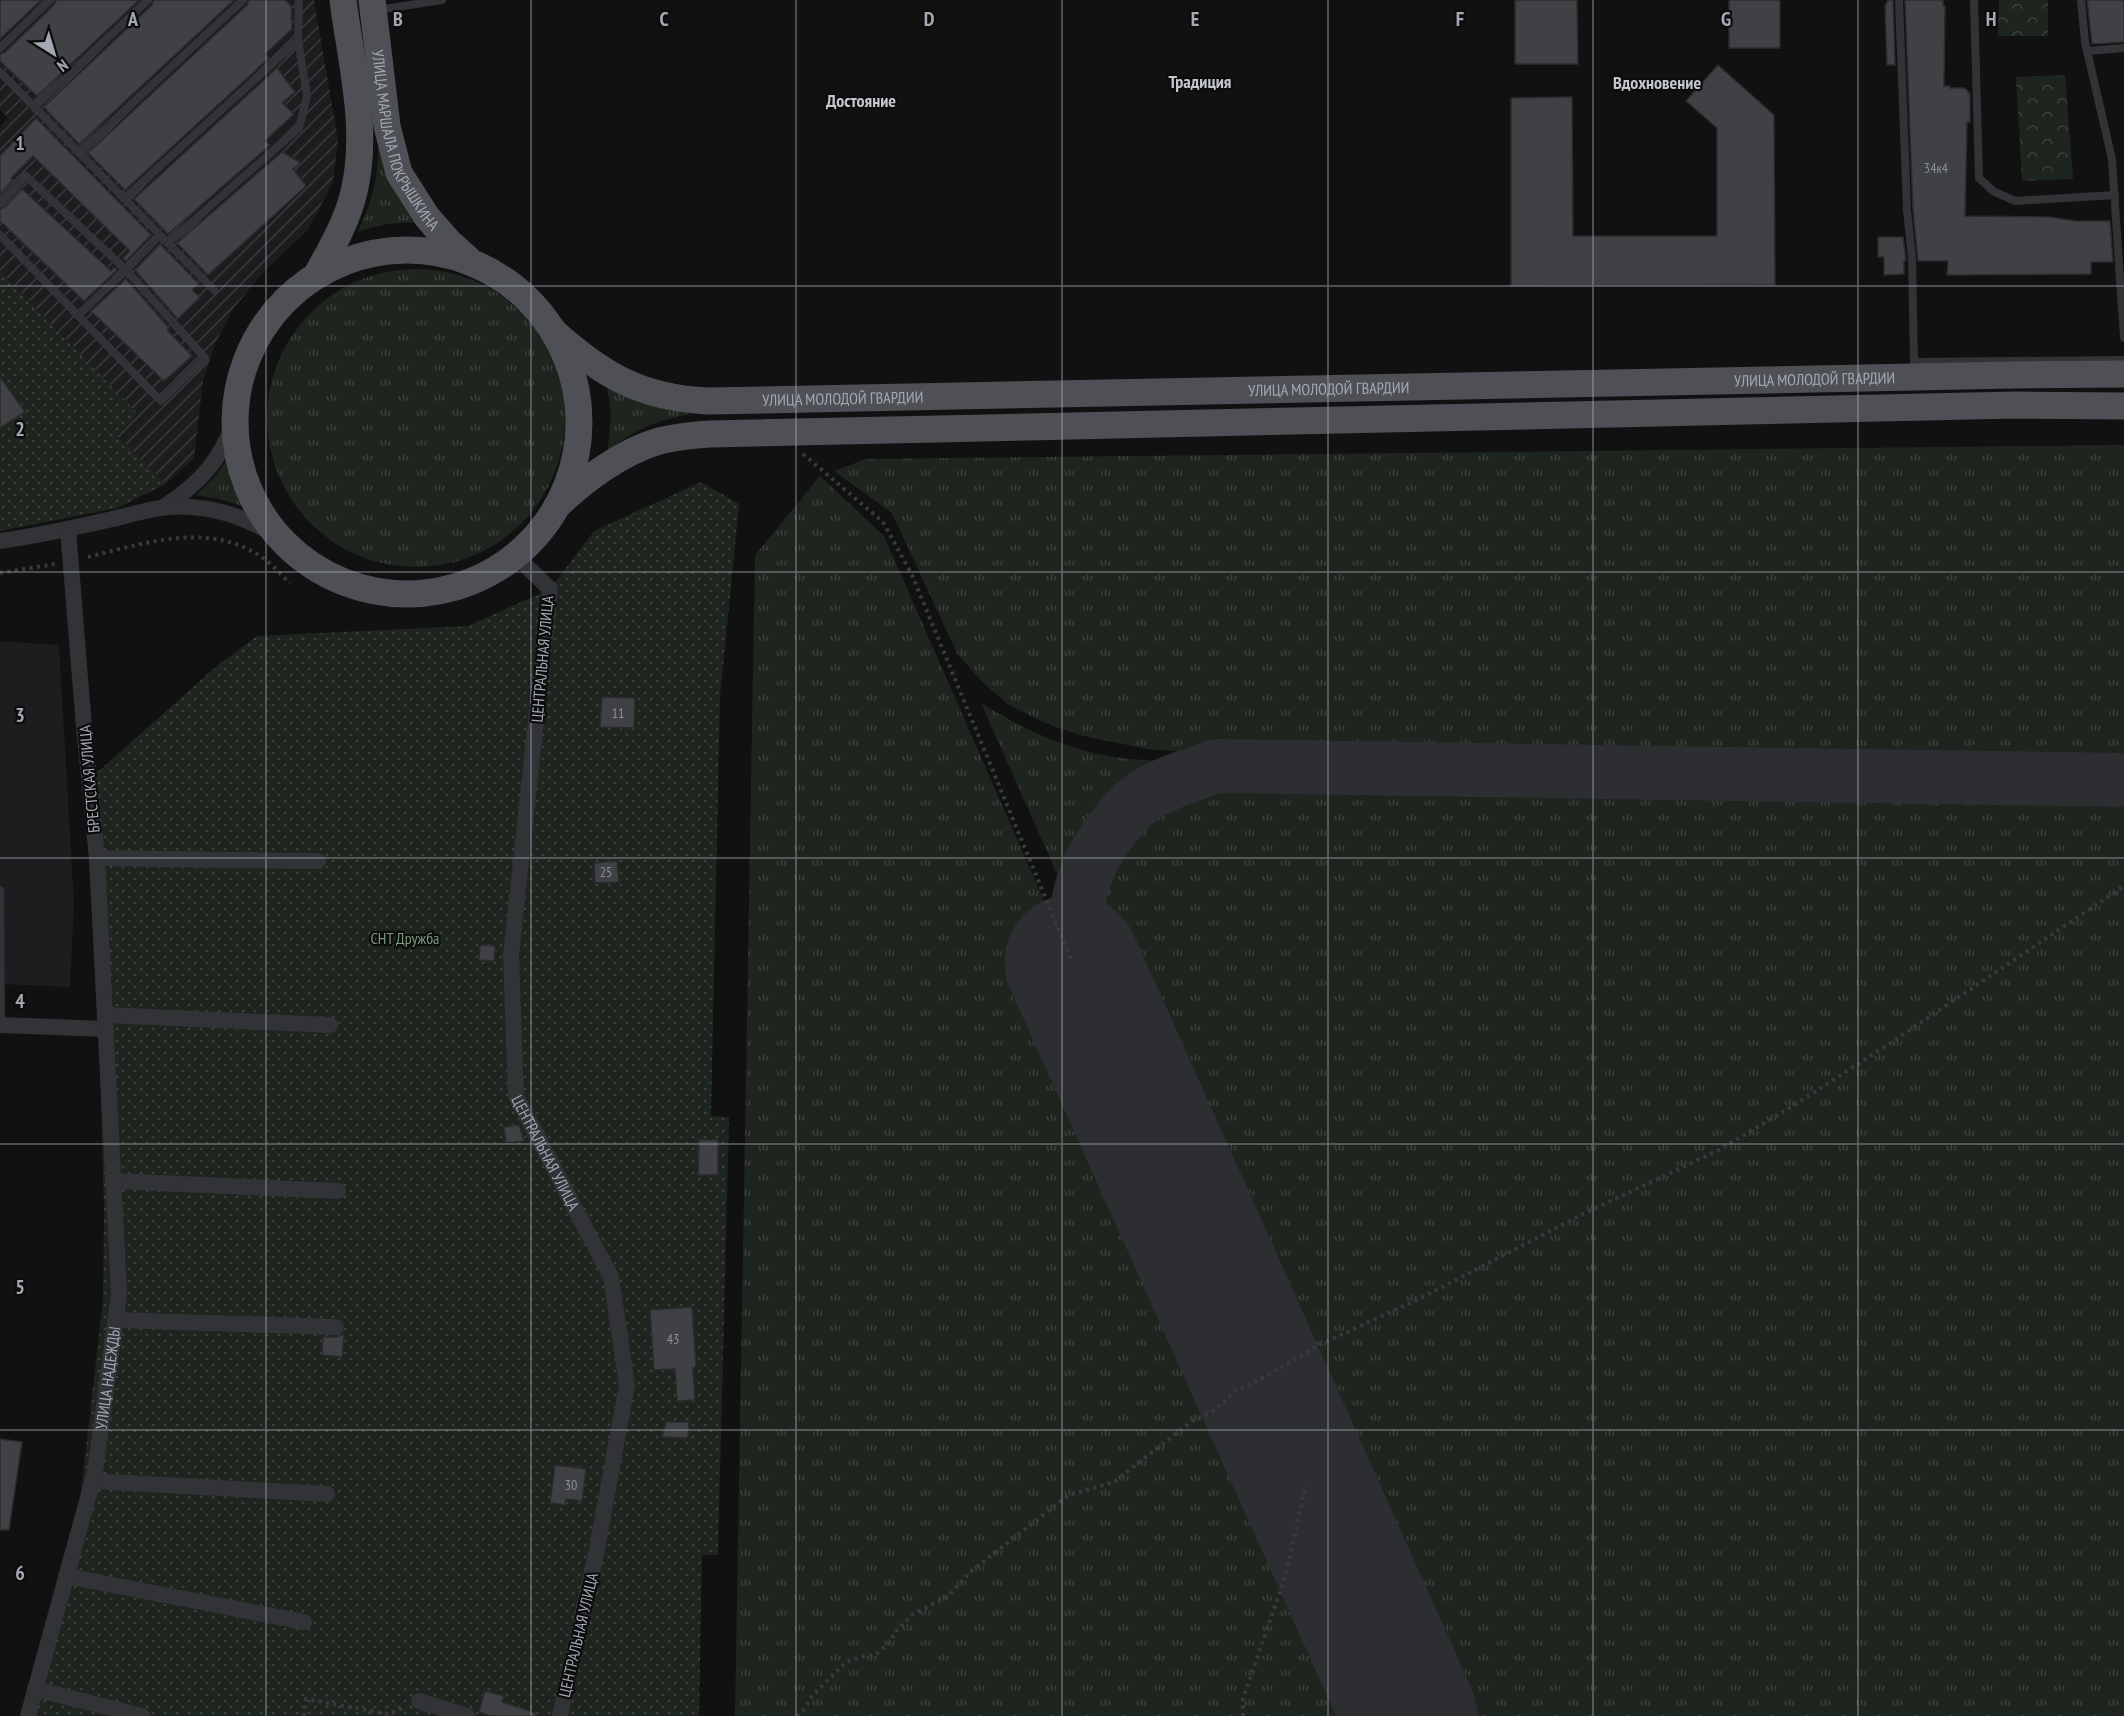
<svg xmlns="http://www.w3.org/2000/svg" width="2124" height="1716" font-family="'PT Sans Narrow',sans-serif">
	<defs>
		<pattern id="industrial-furrows" width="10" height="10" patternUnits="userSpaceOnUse" patternTransform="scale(1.5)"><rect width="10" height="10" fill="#1d1d1f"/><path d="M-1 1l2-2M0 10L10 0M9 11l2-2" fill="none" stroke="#3b3b3d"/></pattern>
		<pattern id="grass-tufts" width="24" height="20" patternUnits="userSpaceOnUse" patternTransform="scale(1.5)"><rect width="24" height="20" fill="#1e241e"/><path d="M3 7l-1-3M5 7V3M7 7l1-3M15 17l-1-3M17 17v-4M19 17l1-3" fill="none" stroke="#3c413c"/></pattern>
		<pattern id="park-crowns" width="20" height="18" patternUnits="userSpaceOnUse" patternTransform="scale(1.5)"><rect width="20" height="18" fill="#1e241e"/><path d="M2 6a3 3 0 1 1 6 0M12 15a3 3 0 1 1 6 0" fill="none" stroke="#3c413c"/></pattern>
		<pattern id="garden-dots" width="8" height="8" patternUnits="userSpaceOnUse" patternTransform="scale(1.5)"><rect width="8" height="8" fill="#1e241e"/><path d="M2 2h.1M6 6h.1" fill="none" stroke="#3c413c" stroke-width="1.8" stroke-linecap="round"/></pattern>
	</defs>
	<rect width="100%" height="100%" fill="#111112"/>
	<path fill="#1d1d1f" d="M0 641 59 645 74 903 70 987 0 984Z"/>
	<path fill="url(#industrial-furrows)" d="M0 0H314L338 140 333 182 308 230 266 269 233 309 215 344 203 381 194 458 166 484 117 436 138 414 0 271V126L8 118 0 110Z"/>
	<g fill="url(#grass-tufts)">
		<path d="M378 144 427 224C402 221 381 224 357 232 372 204 379 176 378 144Z"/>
		<circle cx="416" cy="418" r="149"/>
		<path d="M606 377 688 407 689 415C657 419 633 432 608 450L611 414Z"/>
		<path d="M2124 445V753L1223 755 1147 749 1079 735 1043 722 1009 705 981 681 957 653 892 513 834 471 866 459Z"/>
		<path d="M226 461 232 484 242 506 219 499 196 495 213 479Z"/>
		<path d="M820 476 884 536 1402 1716H735L755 555Z"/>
		<path d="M981 703C1025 730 1071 752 1122 758 1142 761 1163 760 1183 762L1140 782 1107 811 1091 829 1080 847 1066 894Z"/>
		<path d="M1220 780 2124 797V1716H1432L1102 975C1095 955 1083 923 1085 903 1085 897 1088 891 1090 885 1103 839 1142 792 1192 782 1201 781 1211 781 1220 780Z"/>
	</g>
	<g fill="url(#park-crowns)">
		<path d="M1999 0H2048V36H1998Z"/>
		<path d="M2065 75 2073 179 2022 181 2016 77Z"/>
	</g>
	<g fill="url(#garden-dots)">
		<path d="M0 271 138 414 117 436 166 484 117 508 0 531Z"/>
		<path d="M701 482 739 504 720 697 711 1116 729 1117 718 1555H702L699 1716H23L72 1572 103 1299 104 1211 92 777 219 664 257 636 468 626 550 589 594 531Z"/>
	</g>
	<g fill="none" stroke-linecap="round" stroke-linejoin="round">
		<path stroke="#2d2e31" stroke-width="54" d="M1072 962C1075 907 1079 869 1115 825 1124 814 1136 800 1149 793 1170 781 1194 774 1217 766L2124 780"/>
		<path stroke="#2d2e31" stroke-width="135" d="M1072 962 1410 1716"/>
	</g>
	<g fill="#404145" stroke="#2b2b2e" stroke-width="1.5">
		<path d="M0 0H41L0 39Z"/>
		<path d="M56 0H139L37 96 0 61V54L4 53 54 5Z"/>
		<path d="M154 0H234L79 144 44 107 152 5Z"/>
		<path d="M249 0H285L291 6 292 29 265 54 269 58 125 190 88 153 247 5Z"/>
		<path d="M1515 0H1577L1578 64H1515Z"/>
		<rect x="1729" y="0" width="51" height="48"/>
		<path d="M1888 0H1893L1895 65H1887L1885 6Z"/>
		<path d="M1905 0H1943V6H1945L1944 86H1950V88H1965L1970 94V122H1967L1965 216 2049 217 2076 221H2110L2113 262H2091V274L1947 275 1948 261H1918L1913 210Z"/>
		<path d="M2087 0H2124V42L2092 44Z"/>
		<path d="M1718 65 1774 115 1775 285 1511 286V98L1572 97 1573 236H1717V128L1686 101Z"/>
		<path d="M277 68 295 92 282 103 294 114 265 141 270 145 168 234 134 199Z"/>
		<path d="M36 118 151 235 126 261 123 258 130 251 33 156 11 178 13 180 0 194V156Z"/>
		<path d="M282 152 301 163 293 169 306 186 208 275 177 243Z"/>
		<path d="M22 189 111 271 114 267 117 270 84 301 0 221V209L5 207Z"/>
		<path d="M1878 237H1903L1906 261H1904V274L1884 275V257H1878Z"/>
		<path d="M160 244 199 284 192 290 200 297 178 319 135 270Z"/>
		<path d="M126 279 169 328 167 330 192 356 164 381 91 311Z"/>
		<path d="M0 377 25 412 0 428Z"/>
		<path d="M602 697 635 698 634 728 600 727Z"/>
		<path d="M617 861 619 882 595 883 594 863Z"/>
		<path d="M480 945 495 946 494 961 479 960Z"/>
		<path d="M519 1125 524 1141 506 1143 504 1127Z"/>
		<path d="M699 1140H718V1175H698Z"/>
		<path d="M692 1307 696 1367 693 1368 695 1400 677 1401 675 1369 654 1370 650 1310Z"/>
		<path d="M344 1334 342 1357 322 1355 323 1337H336Z"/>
		<path d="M666 1422H689L688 1438 662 1437Z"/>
		<path d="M0 1439 22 1442 9 1530H0Z"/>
		<path d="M555 1465 586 1469 582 1501 566 1499 565 1505 550 1503Z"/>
		<path d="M485 1691 504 1696 502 1702 536 1713 535 1716H491L479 1712Z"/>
	</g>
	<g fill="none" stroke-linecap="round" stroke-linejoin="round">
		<g stroke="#383a3e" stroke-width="4" stroke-dasharray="3 4.5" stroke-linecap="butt">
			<path d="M803 454 883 522 912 575 1072 962"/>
			<path d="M88 557C145 543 205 522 259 555 270 562 280 574 290 583"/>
			<path d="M0 573 55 564"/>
			<path d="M304 1716 306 1699 388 1714 405 1707"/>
			<path d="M797 1716 803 1711 813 1695 846 1662 861 1657 875 1655 888 1644 896 1631 913 1614 949 1596 970 1572 1069 1495 1114 1482 1192 1421 1215 1410 1236 1390 1259 1380 1319 1345 1423 1297 1583 1214 1717 1151 1793 1106 1892 1042 2124 886"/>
			<path d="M1243 1716V1699L1285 1577 1306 1485"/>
		</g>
		<g stroke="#323337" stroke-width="8">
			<path d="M1899 0 1907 210 1912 258 1914 362 2124 360"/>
			<path d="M1974 0 1979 178 1993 191 2015 201 2115 195"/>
			<path d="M2081 0 2085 42 2112 159 2124 338"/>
			<path d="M377 10 442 0"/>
			<path d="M0 48 50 0"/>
			<path d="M2088 51 2124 48"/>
			<path d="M0 72 214 290"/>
			<path d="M34 107 148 0"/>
			<path d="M79 153 243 0"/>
			<path d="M124 199 298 40 299 0"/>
			<path d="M0 203 26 176 126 270 78 315"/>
			<path d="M0 235 161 401 205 358 126 270 160 235"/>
			<path d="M168 243 299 128 307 96 298 40"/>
			<path d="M0 890 1 1025"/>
		</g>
		<g stroke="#323337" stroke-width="16">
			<path d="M165 506C200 483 220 461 235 420"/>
			<path d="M0 541C37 536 73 528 108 520 135 514 162 504 190 507 224 509 252 521 280 538"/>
			<path id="s1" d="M515 555 550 589 511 955 516 1096 611 1277 627 1385 597 1549 560 1716"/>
			<path d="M97 858 318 861"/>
			<path d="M106 1015 330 1025"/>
			<path d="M0 1025 106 1029"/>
			<path d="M113 1181 338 1191"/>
			<path d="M115 1320 336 1327"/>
			<path d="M92 1481 327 1494"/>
			<path d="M66 1576 304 1622"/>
			<path d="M35 1689 142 1716"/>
			<path d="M419 1701 467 1716"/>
			<path id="s2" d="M28 1716 95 1472 119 1293 97 858 84 727 68 529"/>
		</g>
		<g stroke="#4e5056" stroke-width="27">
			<path id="s3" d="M372 0 387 126 399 173 427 217 448 241 468 259"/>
			<circle cx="407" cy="422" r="172"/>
			<path d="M316 276C331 249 347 222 354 192 369 129 351 63 343 0"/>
			<path id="s4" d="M553 331C602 375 641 398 708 401L2013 375 2124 374"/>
			<path d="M557 506C585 479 622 452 659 441 676 437 693 435 710 434L2016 405 2124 406"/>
		</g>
	</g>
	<path fill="none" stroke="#a3a8b2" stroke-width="1.5" stroke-opacity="0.55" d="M266 0V1716M531 0V1716M796 0V1716M1062 0V1716M1328 0V1716M1593 0V1716M1858 0V1716M0 286H2124M0 572H2124M0 858H2124M0 1144H2124M0 1430H2124"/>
	<g text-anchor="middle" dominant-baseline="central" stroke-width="4.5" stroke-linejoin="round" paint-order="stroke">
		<g font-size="14" fill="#8a8e97">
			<text x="1936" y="168">34к4</text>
			<text x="618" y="713">11</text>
			<text x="606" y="872">25</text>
			<text x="673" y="1339">43</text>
			<text x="571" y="1485">30</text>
		</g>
		<g font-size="16" fill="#a3a8b2" stroke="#0c0c0d">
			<text stroke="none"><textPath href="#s3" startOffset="146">УЛИЦА МАРШАЛА ПОКРЫШКИНА</textPath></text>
			<text stroke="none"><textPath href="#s4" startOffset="1281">УЛИЦА МОЛОДОЙ ГВАРДИИ</textPath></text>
			<text stroke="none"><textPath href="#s4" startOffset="795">УЛИЦА МОЛОДОЙ ГВАРДИИ</textPath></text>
			<text stroke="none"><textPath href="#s4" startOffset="309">УЛИЦА МОЛОДОЙ ГВАРДИИ</textPath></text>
			<text transform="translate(542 659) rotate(-85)">ЦЕНТРАЛЬНАЯ УЛИЦА</text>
			<text transform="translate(89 779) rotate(-95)">БРЕСТСКАЯ УЛИЦА</text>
			<text stroke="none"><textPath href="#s1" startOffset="622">ЦЕНТРАЛЬНАЯ УЛИЦА</textPath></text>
			<text stroke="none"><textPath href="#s2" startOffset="348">УЛИЦА НАДЕЖДЫ</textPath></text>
			<text transform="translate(578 1635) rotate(-77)">ЦЕНТРАЛЬНАЯ УЛИЦА</text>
		</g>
		<g font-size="16" fill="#7c9b7c" stroke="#0c0c0d">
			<text x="405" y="938">СНТ Дружба</text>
		</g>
		<g font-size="18" font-weight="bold" fill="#c4c7ce" stroke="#0c0c0d">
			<text x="1200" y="81">Традиция</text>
			<text x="1657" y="82">Вдохновение</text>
			<text x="861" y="100">Достояние</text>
		</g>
	</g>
	<g font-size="20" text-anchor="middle" font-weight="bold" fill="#a3a8b2" stroke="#0c0c0d" stroke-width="4.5" stroke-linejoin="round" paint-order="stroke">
		<text x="133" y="26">A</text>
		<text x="398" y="26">B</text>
		<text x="664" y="26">C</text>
		<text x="929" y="26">D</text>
		<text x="1195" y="26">E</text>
		<text x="1460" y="26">F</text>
		<text x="1726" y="26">G</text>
		<text x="1991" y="26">H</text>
		<text x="20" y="150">1</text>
		<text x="20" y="436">2</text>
		<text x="20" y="722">3</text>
		<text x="20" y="1008">4</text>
		<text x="20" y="1294">5</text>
		<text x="20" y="1580">6</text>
	</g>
	<g transform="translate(54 54) rotate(143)" stroke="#0c0c0d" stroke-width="4.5" paint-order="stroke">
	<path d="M0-4.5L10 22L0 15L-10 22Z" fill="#a3a8b2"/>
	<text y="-9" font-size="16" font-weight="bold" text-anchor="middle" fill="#a3a8b2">N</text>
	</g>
</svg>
